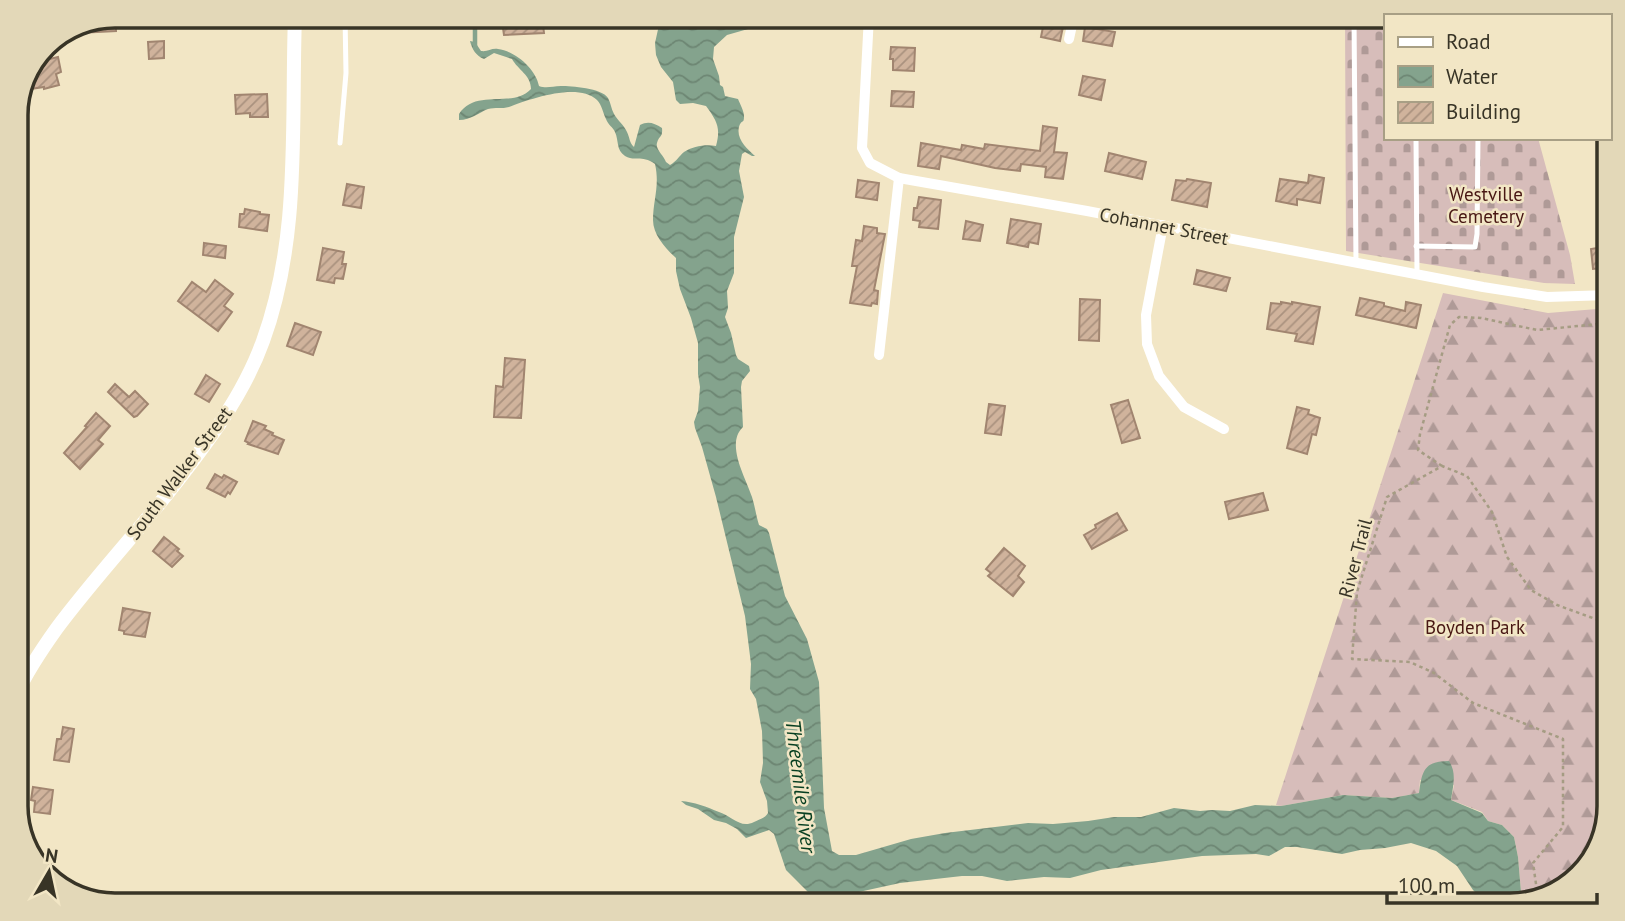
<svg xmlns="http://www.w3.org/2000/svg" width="1625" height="921" font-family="'PT Sans',sans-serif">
	<defs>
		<pattern id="forest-firs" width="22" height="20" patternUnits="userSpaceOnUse" patternTransform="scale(1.75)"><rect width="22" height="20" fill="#d7bdba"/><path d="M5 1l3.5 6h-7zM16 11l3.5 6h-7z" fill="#af9a97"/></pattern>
		<pattern id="cemetery-stones" width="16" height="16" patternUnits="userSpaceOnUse" patternTransform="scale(1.75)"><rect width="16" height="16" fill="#d7bdba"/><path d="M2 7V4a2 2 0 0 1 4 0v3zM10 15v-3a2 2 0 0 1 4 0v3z" fill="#af9a97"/></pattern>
		<pattern id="water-waves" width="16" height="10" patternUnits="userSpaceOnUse" patternTransform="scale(1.75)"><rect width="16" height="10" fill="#84a38d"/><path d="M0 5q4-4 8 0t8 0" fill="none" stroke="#6d8673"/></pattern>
		<pattern id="building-hatch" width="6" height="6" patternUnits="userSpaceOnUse" patternTransform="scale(1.75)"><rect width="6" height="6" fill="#d0b39c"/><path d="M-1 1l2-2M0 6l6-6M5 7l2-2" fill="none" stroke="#aa927f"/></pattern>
	</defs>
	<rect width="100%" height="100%" fill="#f2e6c5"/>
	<path fill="url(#forest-firs)" d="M1443 293 1548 313 1609 308V807L1596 856 1560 892 1523 902 1521 892 1518 857 1514 837 1502 825 1488 821 1482 812 1451 800 1454 785 1420 780 1419 793 1392 798 1343 795 1281 806 1276 805Z"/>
	<path fill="url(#cemetery-stones)" d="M1345 16H1385V138H1538L1570 255 1575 284 1544 283 1346 251Z"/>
	<path fill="url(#water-waves)" d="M670 16H776L764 19 748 29 727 35 714 47 713 59 719 76 720 85 723 87 725 96 738 99C740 104 744 111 744 116 744 125 742 118 739 127 736 139 747 149 755 156H752L745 152 742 154 739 171 744 197 734 237V273L727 291 728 308 725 317 731 333 736 355 738 359 749 366 750 371 742 381 741 387 743 427C725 444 746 478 752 497 755 506 756 516 759 525L767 529 769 533 785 596 807 639 819 682 824 808 832 851 839 855H856L911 839 945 833 1028 823 1053 824 1088 821 1114 817H1141L1174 808 1200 811 1212 810 1230 811 1255 805 1281 806 1343 795 1392 798 1419 793C1422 771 1424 761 1449 761 1457 773 1453 786 1451 800L1482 813 1488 821 1502 825 1514 837 1518 857 1521 892 1523 902 1511 905H1484L1482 899 1473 890 1457 866 1436 851 1411 843 1385 848 1360 850 1342 854 1297 847H1285L1269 856 1256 854 1202 856 1101 870 1070 878 1044 877 1007 881 982 876H962L900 883 845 895 813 897 786 870 774 834 769 830 746 838 737 829 726 823 714 820 698 809 686 805 681 801C694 802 707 807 719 812 732 816 740 829 754 822 760 819 764 819 768 813L767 801 760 782 763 763 762 731 756 699 750 689 751 664 745 616 716 497 702 447 695 428 694 422 698 411 700 387 698 374V343L691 318 680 289 676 271V258C666 249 653 235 653 220 653 200 660 186 655 164 641 154 634 162 625 156 616 150 619 141 615 132 613 127 608 125 606 119 603 113 602 105 597 100 578 82 530 99 509 107 502 109 495 107 488 109 478 113 471 120 459 120V114C476 88 512 109 531 89 531 75 518 70 512 59L494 53 484 59C476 56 472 49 470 41L475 42 481 51C488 52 491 48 498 49 515 51 536 69 539 86 547 89 552 86 561 86 571 86 602 88 608 98 611 103 611 109 614 114 618 121 624 125 627 132 630 138 629 142 634 147L640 125C648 121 654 123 662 128 663 138 659 135 657 143 655 149 664 156 666 162L670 165C677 161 679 156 684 152 693 146 706 144 716 146 721 128 717 121 706 106L693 103 680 104 676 100 673 82 661 67 656 55 655 43 659 25 669 18Z"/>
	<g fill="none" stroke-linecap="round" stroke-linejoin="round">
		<path stroke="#84a38d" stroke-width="4.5" d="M475 46V16"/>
	</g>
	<g fill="url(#building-hatch)" stroke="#a18570" stroke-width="2">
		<path d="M115 16 116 31 78 33 77 31Z"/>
		<path d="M499 16H542L544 33 504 35 503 28H500Z"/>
		<path d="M1128 16H1162L1160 27 1128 23Z"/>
		<path d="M1045 17 1064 22 1060 41 1041 37Z"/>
		<path d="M1085 27 1115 32 1112 46 1083 41Z"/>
		<path d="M164 41V58L149 59 148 42Z"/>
		<path d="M891 47 915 48 914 71 893 70V59H890Z"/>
		<path d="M58 57 61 72 56 74 59 85 44 89V87L24 90 37 62Z"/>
		<path d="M1083 76 1105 80 1101 100 1079 95Z"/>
		<path d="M892 91 914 92 913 107 891 106Z"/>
		<path d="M267 94 268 117H250V113L236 114 235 95Z"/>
		<path d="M1043 126 1057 128 1054 152 1067 153 1063 179 1045 177 1046 167 1021 164 1020 171 995 168 941 156 939 169 918 166 921 143 961 150 962 145 984 149 985 144 1040 151Z"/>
		<path d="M1109 153 1146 162 1142 179 1105 171Z"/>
		<path d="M1309 175 1324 178 1320 203 1297 199V205L1276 201 1280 179 1308 183Z"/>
		<path d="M1187 179 1211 183 1207 207 1172 200 1176 180 1186 181Z"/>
		<path d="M858 180 879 183 877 200 856 197Z"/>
		<path d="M347 184 364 187 361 208 343 205Z"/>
		<path d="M919 197 941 200 938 229 919 227 920 221 913 220 914 208H917Z"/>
		<path d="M245 209 260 212V214L269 215 267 231 239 227 240 214H244Z"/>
		<path d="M1011 219 1041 224 1038 244 1029 242 1028 247 1007 243Z"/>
		<path d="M966 221 983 225 980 241 963 239Z"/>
		<path d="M864 226 877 228V233L885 234 874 290 878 291 877 304 872 303 871 306 850 303 857 266H852L856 240 862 241Z"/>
		<path d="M204 243 226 246 225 258 203 255Z"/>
		<path d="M1609 246V267L1593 269 1591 249Z"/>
		<path d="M323 248 344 252 342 264H346L343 279 335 278 334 283 317 280Z"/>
		<path d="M1197 270 1230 278 1226 291 1194 284Z"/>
		<path d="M215 280 233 294 224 306 232 312 218 331 178 301 192 282 206 292Z"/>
		<path d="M1360 298 1384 303V306L1405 311 1406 302 1421 305 1416 328 1356 315Z"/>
		<path d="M1080 299 1100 300 1099 341 1079 340Z"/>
		<path d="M1281 302 1292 304V302L1320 307 1313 344 1295 341 1297 334 1267 329 1271 303 1281 304Z"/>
		<path d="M295 323 321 332 313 355 287 346Z"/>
		<path d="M505 358 525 360 521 418 494 417 496 386 503 387Z"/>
		<path d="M206 375 220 384 209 402 195 394Z"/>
		<path d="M115 384 129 397 135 391 148 404 137 416 134 417 108 392Z"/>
		<path d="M1128 400 1140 438 1122 443 1111 405Z"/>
		<path d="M989 404 1005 406 1001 435 985 433Z"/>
		<path d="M1297 407 1309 410 1308 414 1320 418 1316 435 1312 434 1307 454 1287 448Z"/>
		<path d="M96 413 110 426 98 440 103 444 80 469 64 453 87 427 85 426Z"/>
		<path d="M253 421 266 426 264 429 273 433 272 435 284 440 278 454 248 444 249 443 245 441Z"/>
		<path d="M215 474 222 478 224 475 237 482 230 494 228 492 225 497 207 488Z"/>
		<path d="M1263 493 1268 510 1229 519 1225 502Z"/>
		<path d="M1117 513 1127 530 1092 549 1084 535 1096 528 1095 525Z"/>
		<path d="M164 537 179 549 177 551 183 556 172 567 153 551Z"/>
		<path d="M1004 548 1025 566 1018 576 1024 582 1013 596 988 576 991 573 986 569Z"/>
		<path d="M123 608 150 613 145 637 124 634V631L119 630Z"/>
		<path d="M63 727 74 729 69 762 54 760 57 739H61Z"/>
		<path d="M33 787 53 790 50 814 34 812 35 801 31 800Z"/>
	</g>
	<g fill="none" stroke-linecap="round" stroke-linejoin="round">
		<g stroke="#a59c83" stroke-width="2.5" stroke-dasharray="3.5 3.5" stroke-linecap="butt">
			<path d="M1442 466 1418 450 1420 434 1450 325 1459 317 1481 318 1537 330 1609 323"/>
			<path d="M1538 898 1533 863 1563 827V739L1473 703 1434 673 1410 662 1352 659 1357 592 1387 497 1442 466 1467 476 1492 512 1507 557 1531 590 1557 605 1609 624"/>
		</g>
		<g stroke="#fff" stroke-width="5">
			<path d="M1354 16 1356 264"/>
			<path d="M1416 138 1417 275"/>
			<path d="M340 143 346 73 345 16"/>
			<path d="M1416 246 1475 247 1477 234 1478 138"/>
		</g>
		<g stroke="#fff" stroke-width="10">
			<path d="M869 16 862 148 870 163 899 178 1087 211 1483 287 1547 297 1609 295"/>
			<path d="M1069 39 1074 16"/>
			<path d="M1163 225 1146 315 1147 344 1159 376 1184 407 1224 429"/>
			<path d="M879 355 899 178"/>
		</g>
		<path stroke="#fff" stroke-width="14" d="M16 695C27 671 42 649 57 628 92 581 132 538 168 493 205 446 243 397 263 341 301 237 291 124 295 16"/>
	</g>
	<g text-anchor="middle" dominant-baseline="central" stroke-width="5" stroke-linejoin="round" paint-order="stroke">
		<g font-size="19" fill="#481713" stroke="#f2e6c5">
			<text x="1486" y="194">Westville<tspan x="1486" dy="22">Cemetery</tspan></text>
			<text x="1475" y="627">Boyden Park</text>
		</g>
		<g font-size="19" fill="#383426" stroke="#f2e6c5">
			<text transform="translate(1164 226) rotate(11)">Cohannet Street</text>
			<text transform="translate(179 473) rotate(-53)">South Walker Street</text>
			<text transform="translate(1355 558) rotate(-75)">River Trail</text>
		</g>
		<g font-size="21" font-style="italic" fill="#073f21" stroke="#f2e6c5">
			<text transform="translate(801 786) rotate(83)">Threemile River</text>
		</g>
	</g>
	<path d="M0 0H1625V921H0ZM115 28H1510A87 87 0 0 1 1597 115V806A87 87 0 0 1 1510 893H115A87 87 0 0 1 28 806V115A87 87 0 0 1 115 28Z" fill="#e3d8b8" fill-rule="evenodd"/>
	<path fill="none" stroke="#383426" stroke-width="3.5" d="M115 28H1510A87 87 0 0 1 1597 115V806A87 87 0 0 1 1510 893H115A87 87 0 0 1 28 806V115A87 87 0 0 1 115 28Z"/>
	<rect x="1384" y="14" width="228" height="126" fill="#f2e6c5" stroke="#a89f85" stroke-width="2"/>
	<rect x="1398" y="37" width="35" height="10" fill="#ffffff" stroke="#a89f85" stroke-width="2"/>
	<text x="1446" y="49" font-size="21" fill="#383426">Road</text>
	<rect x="1398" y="66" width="35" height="21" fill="url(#water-waves)" stroke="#a89f85" stroke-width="2"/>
	<text x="1446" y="84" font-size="21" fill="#383426">Water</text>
	<rect x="1398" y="102" width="35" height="21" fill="url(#building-hatch)" stroke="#a89f85" stroke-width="2"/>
	<text x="1446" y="119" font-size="21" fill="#383426">Building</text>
	<g transform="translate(49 872) rotate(9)" stroke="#f2e6c5" stroke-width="5" paint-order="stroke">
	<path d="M0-5L12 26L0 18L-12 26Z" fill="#383426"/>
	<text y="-10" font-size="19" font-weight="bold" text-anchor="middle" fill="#383426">N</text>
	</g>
	<path d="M1387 893v10h210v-10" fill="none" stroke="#383426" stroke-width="3.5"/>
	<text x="1398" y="893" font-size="21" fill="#383426" stroke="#f2e6c5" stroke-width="5" paint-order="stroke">100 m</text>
</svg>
